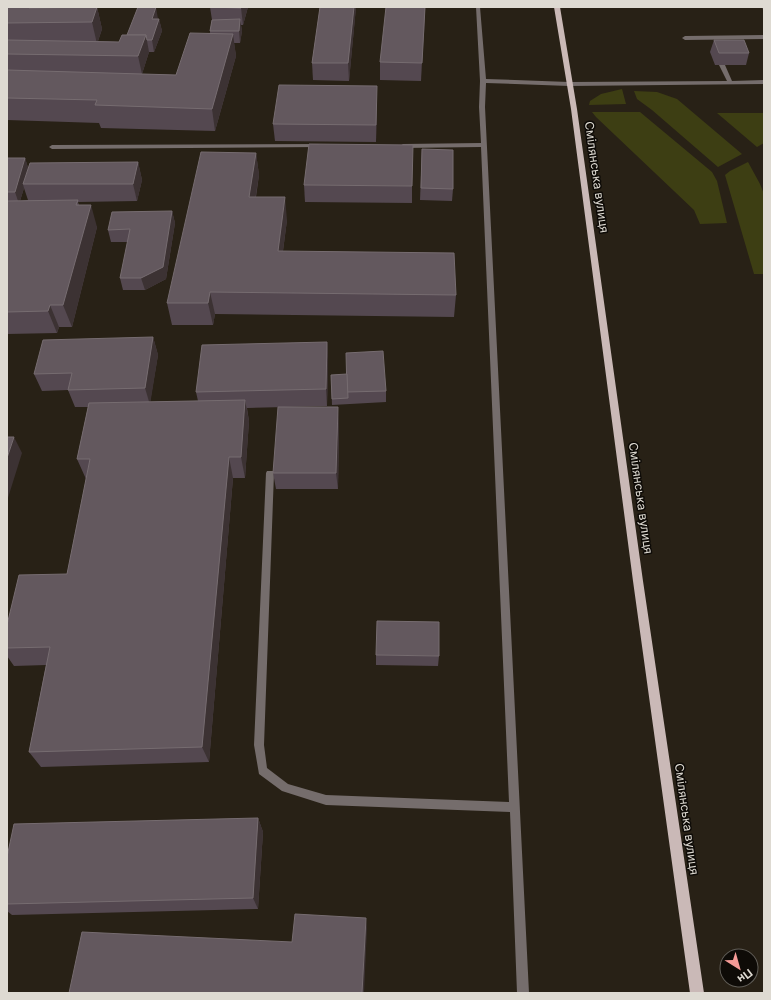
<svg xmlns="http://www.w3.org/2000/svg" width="771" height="1000" font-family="Inter,sans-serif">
	<rect width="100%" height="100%" fill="#282116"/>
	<g fill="#3d3e13">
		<path d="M622 89 626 104 589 105 590 101 601 94Z"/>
		<path d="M634 91 657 92 677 99 742 154 718 167 652 110 637 99Z"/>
		<path d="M592 112H640L712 172 717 181 727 223 700 224 694 210 596 117Z"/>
		<path d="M717 113H764V143L757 147Z"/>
		<path d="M748 162 760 184 764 194V274H754L725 175 730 171Z"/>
	</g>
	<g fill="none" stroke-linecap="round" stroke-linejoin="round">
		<g fill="#756d6c" fill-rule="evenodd">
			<path d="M476 7H480L486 79 569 82 727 81 719 65 722 63 725 65 732 81 764 80V84L569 86 486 83 485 107 529 993H517L510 812 326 805 282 791 259 774 254 745 266 473 267 471H273L274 473 264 745 267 768 288 784 326 795 509 802 481 147 403 148 400 146 403 144 481 143 479 107 480 81Z"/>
			<path d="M764 35V39L685 40 682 38 685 36Z"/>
			<path d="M318 144 320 145V147L52 149 49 147 52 145Z"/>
		</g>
		<path fill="#cab9b7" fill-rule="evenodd" d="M554 7H560L577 109 643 581 704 993H690L633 581 571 109Z"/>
	</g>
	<g fill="#544850" fill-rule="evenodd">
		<path d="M7 7 44 8 97 7 102 29 98 41 119 42 127 35 158 19H159L162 31 154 52H149L142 74 176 75 210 34V31L212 20 210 7H248L243 25H241L242 31 240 43H234L236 56 215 131 101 128 99 123 7 120Z"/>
		<path d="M320 7H356L349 81 313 80 312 63Z"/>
		<path d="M425 7 421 81 380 80V62Z"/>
		<path d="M762 7H764V13Z"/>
		<path d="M714 40 749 53 746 65H715L710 52Z"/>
		<path d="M377 103 376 142 275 141 273 124Z"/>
		<path d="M422 149 453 189 452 201 420 200Z"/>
		<path d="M256 153 259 175 256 197 287 220 283 251 456 295 454 317 215 314 213 325H172L167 303Z"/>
		<path d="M7 158H25L28 168 138 162 142 180 137 201 78 202 79 205 97 227 72 327H59L57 333 7 334ZM24 188 28 200 20 201Z"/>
		<path d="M304 185 412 186V203L305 202Z"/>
		<path d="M172 211 175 223 166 279 145 290H123L120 278 128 242H111L108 230Z"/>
		<path d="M153 337 158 355 150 402 198 401 196 392 327 342 328 360 327 406 247 408 249 421 245 478H233L209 762 41 767 29 752 46 665 14 666 7 656V625L67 574 86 479 77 459 88 407H75L68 390 42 391 34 374Z"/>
		<path d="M331 375 386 391V402L332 405Z"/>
		<path d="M339 423 338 489H276L273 473Z"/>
		<path d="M376 655 439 656 438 666 376 665Z"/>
		<path d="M258 818 263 832 258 909 12 915 7 911V857Z"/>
	</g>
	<g fill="#3c3233">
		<path d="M29 7H44L38 23 29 8Z"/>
		<path d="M97 7 102 29 97 44 92 22Z"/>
		<path d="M156 7 158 19H152Z"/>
		<path d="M241 7H248L243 25 241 8Z"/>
		<path d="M354 7H356L349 81 348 63Z"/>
		<path d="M425 7V18L421 81 422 63Z"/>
		<path d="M159 19 162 31 154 52 152 40Z"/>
		<path d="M240 19 242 31 240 43 239 31Z"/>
		<path d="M233 34 236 56 215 131 212 109Z"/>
		<path d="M146 35 149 52 142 74 138 56Z"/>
		<path d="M377 86V103L376 142V125Z"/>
		<path d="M256 153 259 175 252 219 249 197Z"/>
		<path d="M25 158 29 170 23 184 24 188 19 204 15 192Z"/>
		<path d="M138 162 142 180 137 201 133 184Z"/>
		<path d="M285 197 287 220 280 273 278 251Z"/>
		<path d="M91 205 97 227 72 327 63 305Z"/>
		<path d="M172 211 175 223 166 279 145 290 141 278Z"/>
		<path d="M210 292 215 314 213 325 208 303Z"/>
		<path d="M50 305 59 327 57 333 48 311Z"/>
		<path d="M153 337 158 355 150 405 145 388Z"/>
		<path d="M327 342 328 360 327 406 326 389Z"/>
		<path d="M245 400 249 421 245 478 241 457Z"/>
		<path d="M338 407 339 423 338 489 336 473Z"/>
		<path d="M14 437 22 453 7 501V458Z"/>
		<path d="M229 457 233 478 209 762 202 747Z"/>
		<path d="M258 818 263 832 258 909 253 898Z"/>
		<path d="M366 918 367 928 364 993H362Z"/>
	</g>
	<g fill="#63585e" stroke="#766c70">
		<path d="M7 7H29V8L97 7 92 22 7 23Z"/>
		<path d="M138 7H156L152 19H159L152 40H147L146 35H127Z"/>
		<path d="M210 7H241V8Z"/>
		<path d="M320 7H354L348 63H312Z"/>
		<path d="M386 7H425L422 63 380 62Z"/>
		<path d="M240 19 239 31H210L212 20Z"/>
		<path d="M190 33 233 34 212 109 95 105 97 100 7 98V70L176 75Z"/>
		<path d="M122 35H146L138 56 7 54V40L119 42Z"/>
		<path d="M714 40H744L749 53H719Z"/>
		<path d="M279 85 377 86 376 125 273 124Z"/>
		<path d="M309 144 413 145 412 186 304 185Z"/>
		<path d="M422 149 453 150V189L421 188Z"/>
		<path d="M201 152 256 153 249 197H285L278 251 454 253 456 295 210 292 208 303H167Z"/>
		<path d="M7 158H25L15 192H7Z"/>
		<path d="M138 162 133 184H23L30 163Z"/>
		<path d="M78 200 76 205H91L63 305H50L48 311 7 312V201Z"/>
		<path d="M172 211 163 267 141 278H120L130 229 108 230 112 212Z"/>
		<path d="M153 337 145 388 68 390 72 373 34 374 43 340Z"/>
		<path d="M327 342 326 389 196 392 202 345Z"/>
		<path d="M383 351 386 391 347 392 346 353Z"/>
		<path d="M347 374 348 398 332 399 331 375Z"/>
		<path d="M245 400 241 457H229L202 747 29 752 50 647 7 648V625L19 575 67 574 90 459H77L89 403Z"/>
		<path d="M278 407H338L336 473H273Z"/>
		<path d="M7 437H14L7 458Z"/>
		<path d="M377 621 439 622V656L376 655Z"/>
		<path d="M258 818 253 898 7 904V857L14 824Z"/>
		<path d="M295 914 366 918 362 993H69L82 932 292 942Z"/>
	</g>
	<g text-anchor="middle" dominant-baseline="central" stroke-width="3" stroke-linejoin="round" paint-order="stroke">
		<g font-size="12" fill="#dedad2" stroke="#0e0b07">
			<text transform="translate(597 177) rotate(82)">Смілянська вулиця</text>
			<text transform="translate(641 498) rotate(82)">Смілянська вулиця</text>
			<text transform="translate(687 819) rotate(82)">Смілянська вулиця</text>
		</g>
	</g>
	<rect width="771" height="1000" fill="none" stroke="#dedad2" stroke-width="16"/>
	<g transform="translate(739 968) rotate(143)"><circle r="19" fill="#0e0b07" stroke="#615e58"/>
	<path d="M0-3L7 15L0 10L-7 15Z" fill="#f59b97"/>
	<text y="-6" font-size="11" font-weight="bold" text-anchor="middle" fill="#dedad2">Пн</text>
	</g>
</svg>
